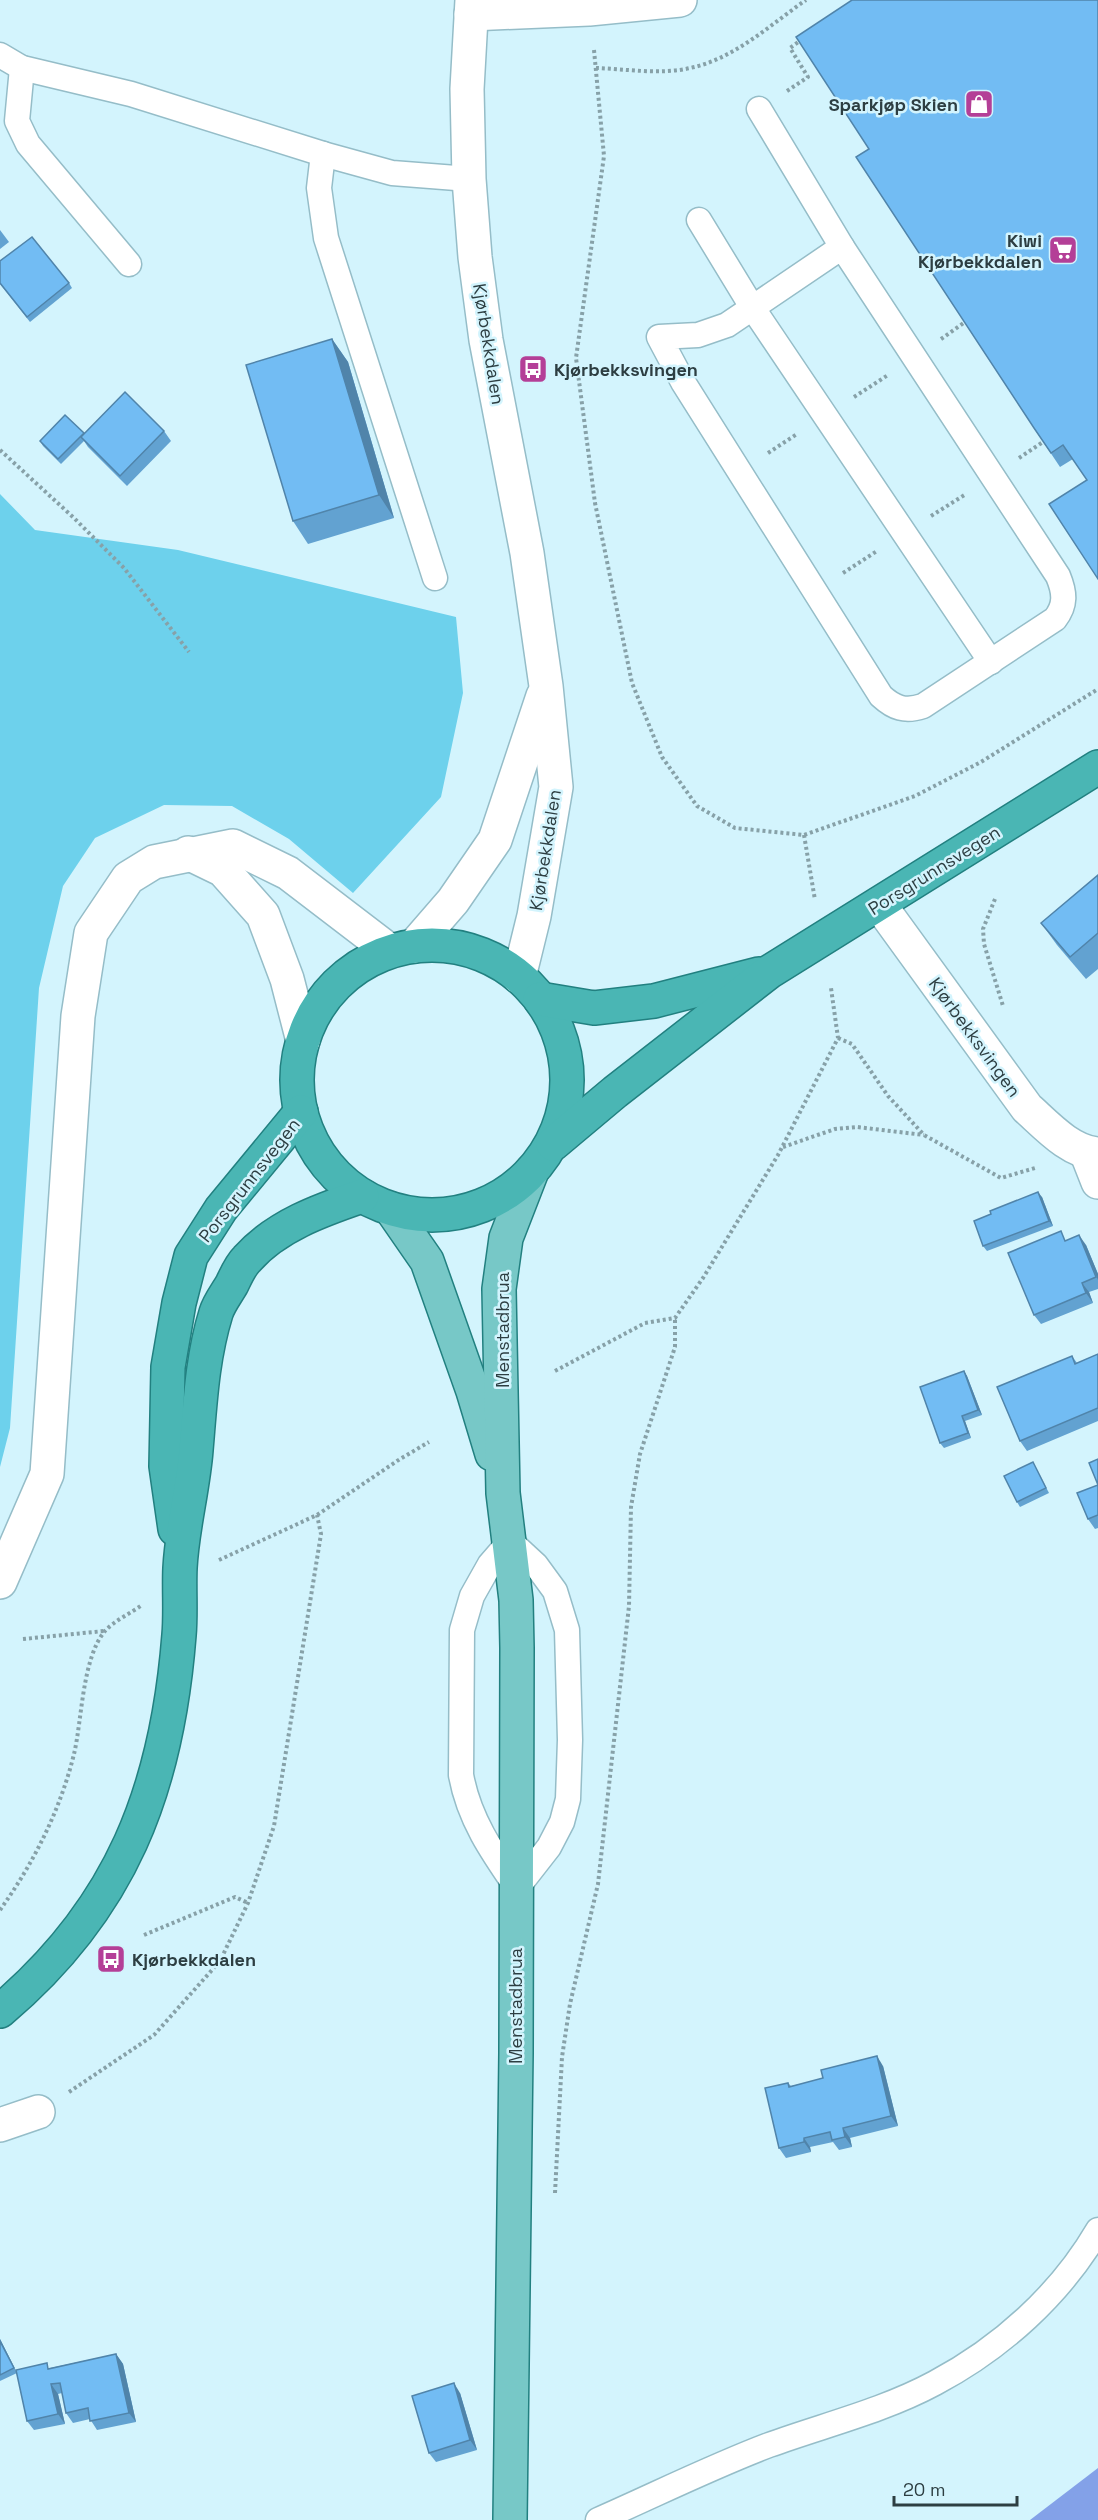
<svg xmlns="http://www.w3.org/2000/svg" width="1098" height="2520" font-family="'Space Grotesk',sans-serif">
	<rect width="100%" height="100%" fill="#d3f4fd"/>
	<path fill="#6dd1ec" d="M0 494 35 530 178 550 456 617 463 693 441 797 353 893 289 839 232 806 164 805 95 838 63 886 39 988 10 1428 0 1467Z"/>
	<path fill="#83a1e8" d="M1098 2468V2520H1030Z"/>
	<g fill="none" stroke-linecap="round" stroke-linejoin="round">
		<g stroke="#95bdc8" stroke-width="27">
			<g id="service">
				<path d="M0 55 22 68 131 94 323 154 392 173 469 179"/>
				<path d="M22 68 17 121 28 144 129 264"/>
				<path d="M759 109 842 247"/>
				<path d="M323 154 319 188 326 238 435 578"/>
				<path d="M699 220 752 307 991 662"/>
				<path d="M842 247 1058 576C1065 593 1066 605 1055 619L923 706C905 712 894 708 881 696L683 382 659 337 698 335 727 325Z"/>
				<path d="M510 1541 536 1565 555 1591 567 1630 570 1740 568 1799 562 1822 549 1847 517 1888C492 1852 469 1819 461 1775L462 1630 472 1596 490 1564Z"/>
				<path d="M598 2520C655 2495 711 2467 769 2445 824 2425 883 2411 935 2383 1001 2348 1060 2295 1098 2230"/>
			</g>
		</g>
		<g stroke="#95bdc8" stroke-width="36">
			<g id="minor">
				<path d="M471 14 589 9 680 0"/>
				<path d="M188 853 223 870 263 915 287 979 303 1041"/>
				<path d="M879 904 1027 1108C1047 1126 1070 1152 1098 1154"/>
				<path d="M1087 1154 1098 1182"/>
				<path d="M0 1582 47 1474 78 1016 91 933 128 878 154 862 233 846 288 873 390 951"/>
				<path d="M0 2125 38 2112"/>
			</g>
		</g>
		<g stroke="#95bdc8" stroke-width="36">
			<g id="tertiary">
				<path d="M472 0 467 89 469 179 475 257 486 340 527 553 546 686 556 787 534 916 519 977"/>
				<path d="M414 946 453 901 495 840 543 696"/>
			</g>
		</g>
		<g stroke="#228080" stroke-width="36">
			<g id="primary">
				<path d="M391 1209 427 1261 473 1391 492 1454"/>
				<path d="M510 2520 516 2053 517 1648 516 1600 503 1493 499 1289 506 1238 532 1171"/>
			</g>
		</g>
		<g stroke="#228080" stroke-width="36">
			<g id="trunk">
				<circle cx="432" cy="1080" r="135"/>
				<path d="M540 999 594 1008 654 1001 759 974"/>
				<path d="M553 1144 615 1092 769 972 1098 767"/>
				<path d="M175 1529 166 1466 168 1367 179 1303 191 1256 221 1209 301 1112"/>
				<path d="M0 2011C121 1909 167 1790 179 1635 181 1613 179 1590 180 1568 182 1528 193 1489 196 1450 200 1404 202 1358 216 1313 219 1303 227 1293 232 1284 236 1276 240 1266 247 1259 276 1226 321 1210 362 1196"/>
			</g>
		</g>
		<g stroke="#87a1a8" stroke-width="4" stroke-dasharray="3 3" stroke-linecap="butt">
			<path d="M594 50 604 156 576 358 595 503 632 683 662 757 697 806 735 828 804 835 915 796 981 762 1098 689"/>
			<path d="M596 68C626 69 661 75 690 68 734 59 770 25 806 0"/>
			<path d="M787 91 808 77 790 48 801 40"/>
			<path d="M941 339 965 322"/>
			<path d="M854 397 888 375"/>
			<path d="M0 450 74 518 124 568 189 652"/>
			<path d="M768 453 797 434"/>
			<path d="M1019 458 1043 442"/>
			<path d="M931 516 966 494"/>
			<path d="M843 573 877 551"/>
			<path d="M804 835 815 900"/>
			<path d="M995 899 983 929 984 944 1003 1006"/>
			<path d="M838 1038 852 1044 888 1096 924 1135 1001 1178 1035 1168"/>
			<path d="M783 1147 835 1129 857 1127 924 1135"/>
			<path d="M555 1371 645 1323 675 1318 703 1278 778 1155 838 1038 831 988"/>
			<path d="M219 1560 317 1515 400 1459 429 1442"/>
			<path d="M23 1639 104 1631"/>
			<path d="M0 1910C33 1864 60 1811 74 1754 82 1721 82 1658 105 1631 114 1621 131 1613 142 1605"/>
			<path d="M144 1935 235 1897 248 1903"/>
			<path d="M69 2092 154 2035 220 1961 248 1903 274 1826 321 1534 317 1515"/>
			<path d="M555 2193 562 2057 570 2004 598 1884 629 1606 631 1507 640 1454 675 1347V1318"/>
		</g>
		<use href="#service" stroke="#fff" stroke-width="24"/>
		<use href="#minor" stroke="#fff" stroke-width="33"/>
		<use href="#tertiary" stroke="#fff" stroke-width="33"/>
		<use href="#primary" stroke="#77c8c7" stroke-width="33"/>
		<use href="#trunk" stroke="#4ab6b4" stroke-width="33"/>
	</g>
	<g fill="#62a2d1">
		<path d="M869 149 1087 480 1073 459 1060 467 1034 428Z"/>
		<path d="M0 230 9 242 0 249Z"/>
		<path d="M69 283 72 288 30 322 0 284Z"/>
		<path d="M332 339 348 362 394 518 308 544 293 521Z"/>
		<path d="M164 431 171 441 127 486 88 447 84 441 61 464 43 446 40 441 84 433 85 434Z"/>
		<path d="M1098 875V969L1086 979 1057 945 1041 923Z"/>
		<path d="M1042 1197 1053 1226 987 1251 983 1246Z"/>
		<path d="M1067 1240 1086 1245 1098 1274V1289L1089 1292 1093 1303 1041 1324 1034 1315Z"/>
		<path d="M1098 1354V1421L1027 1451 1020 1441 1072 1356 1077 1363Z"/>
		<path d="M964 1371 967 1376 982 1415 965 1421 971 1438 944 1448 940 1443Z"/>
		<path d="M1098 1459V1528L1095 1529 1088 1519 1098 1485Z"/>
		<path d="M1033 1462 1049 1493 1020 1507 1017 1502Z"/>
		<path d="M883 2066 898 2126 850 2138 852 2147 839 2150 833 2142 810 2147 811 2152 786 2158 779 2148 788 2083 791 2086Z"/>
		<path d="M0 2339 17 2373 0 2381Z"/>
		<path d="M116 2354 123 2364 136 2422 97 2430 90 2419 73 2423 66 2413 62 2393 58 2394 65 2424 34 2430 27 2421 50 2368Z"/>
		<path d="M460 2393 477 2450 436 2462 429 2453Z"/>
	</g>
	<g fill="#5084aa">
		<path d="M332 339 348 362 394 518 379 495Z"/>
		<path d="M1038 1192 1042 1197 1053 1226 1049 1221Z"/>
		<path d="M1079 1235 1086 1245 1098 1274V1280Z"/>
		<path d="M1082 1283 1089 1292 1093 1303 1086 1293Z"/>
		<path d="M964 1371 967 1376 982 1415 978 1410Z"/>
		<path d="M962 1416 965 1421 971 1438 968 1433Z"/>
		<path d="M877 2056 883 2066 898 2126 891 2116Z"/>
		<path d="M843 2128 850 2138 852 2147 845 2137Z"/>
		<path d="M804 2138 810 2147 811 2152 804 2142Z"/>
		<path d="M0 2339 17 2373 0 2341Z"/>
		<path d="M116 2354 123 2364 136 2422 129 2413Z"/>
		<path d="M454 2383 460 2393 477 2450 470 2440Z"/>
		<path d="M51 2384 58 2394 65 2424 58 2414Z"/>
	</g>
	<g fill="#72bcf3" stroke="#5084aa" stroke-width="1.5">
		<path d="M852 0H1098V579L1049 504 1087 480 1063 445 1051 453 1034 428 856 157 869 149 796 37Z"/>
		<path d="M32 237 69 283 27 317 0 283V261Z"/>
		<path d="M332 339 379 495 293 521 246 365Z"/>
		<path d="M125 392 164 431 120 476 81 437Z"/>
		<path d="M65 415 84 433 58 459 40 441Z"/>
		<path d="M1098 875V933L1070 957 1041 923Z"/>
		<path d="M1038 1192 1049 1221 983 1246 974 1221 991 1214 990 1211Z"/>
		<path d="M1061 1231 1065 1241 1079 1235 1096 1277 1082 1283 1086 1293 1034 1315 1008 1253Z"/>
		<path d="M1098 1354V1408L1020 1441 997 1387 1072 1356 1075 1364Z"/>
		<path d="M964 1371 978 1410 962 1416 968 1433 940 1443 920 1387Z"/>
		<path d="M1098 1459V1515L1088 1519 1077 1493 1098 1485 1089 1463Z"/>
		<path d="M1033 1462 1046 1488 1017 1502 1004 1476Z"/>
		<path d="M877 2056 891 2116 843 2128 845 2137 832 2140 830 2132 804 2138V2142L779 2148 765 2088 788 2083 789 2087 823 2078 821 2070Z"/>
		<path d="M0 2341 14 2368 0 2375Z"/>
		<path d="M116 2354 129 2413 90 2421 88 2408 66 2413 60 2383 51 2384 58 2414 27 2421 16 2370 47 2363 48 2369Z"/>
		<path d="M454 2383 470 2440 429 2453 412 2396Z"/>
	</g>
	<defs>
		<g id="shop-square" transform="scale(1.5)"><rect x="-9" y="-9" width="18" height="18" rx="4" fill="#b43f97" stroke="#d3f4fd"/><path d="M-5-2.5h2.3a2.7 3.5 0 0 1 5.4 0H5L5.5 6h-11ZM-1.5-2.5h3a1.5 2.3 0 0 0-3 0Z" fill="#fff"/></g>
		<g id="supermarket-square" transform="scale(1.5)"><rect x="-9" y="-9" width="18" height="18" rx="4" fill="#b43f97" stroke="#d3f4fd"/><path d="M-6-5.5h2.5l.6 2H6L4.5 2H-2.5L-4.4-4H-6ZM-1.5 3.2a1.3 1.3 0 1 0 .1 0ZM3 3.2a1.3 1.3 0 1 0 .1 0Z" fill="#fff"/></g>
		<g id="bus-square" transform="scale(1.5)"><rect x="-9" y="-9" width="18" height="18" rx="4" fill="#b43f97" stroke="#d3f4fd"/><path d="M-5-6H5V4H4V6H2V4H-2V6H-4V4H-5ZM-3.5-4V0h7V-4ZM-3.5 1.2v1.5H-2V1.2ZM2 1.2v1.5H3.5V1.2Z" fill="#fff"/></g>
	</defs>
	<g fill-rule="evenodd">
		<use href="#shop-square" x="979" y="104"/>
		<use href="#supermarket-square" x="1063" y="250"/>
		<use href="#bus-square" x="533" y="369"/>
		<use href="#bus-square" x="111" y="1959"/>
	</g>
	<g text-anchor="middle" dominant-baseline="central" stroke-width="5" stroke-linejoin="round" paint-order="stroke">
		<g font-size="18" font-weight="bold" fill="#2d3e42" stroke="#d3f4fd" text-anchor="end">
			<text x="958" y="104">Sparkjøp Skien</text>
			<text x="1042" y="240">Kiwi<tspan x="1042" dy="21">Kjørbekkdalen</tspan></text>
			<text x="554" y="369" text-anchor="start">Kjørbekksvingen</text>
			<text x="132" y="1959" text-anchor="start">Kjørbekkdalen</text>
		</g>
		<g font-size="18" fill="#2d3e42" stroke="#d3f4fd">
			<text transform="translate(489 344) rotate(81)">Kjørbekkdalen</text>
			<text transform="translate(545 850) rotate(-81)">Kjørbekkdalen</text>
			<text transform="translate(934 870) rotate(-32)">Porsgrunnsvegen</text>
			<text transform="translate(975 1037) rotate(54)">Kjørbekksvingen</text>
			<text transform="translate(249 1180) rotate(-52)">Porsgrunnsvegen</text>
			<text transform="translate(502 1330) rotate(-90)">Menstadbrua</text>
			<text transform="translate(515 2006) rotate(-90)">Menstadbrua</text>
		</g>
	</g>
	<path d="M894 2496v9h123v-9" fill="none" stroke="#2d3e42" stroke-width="3"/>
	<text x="903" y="2496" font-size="18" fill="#2d3e42" stroke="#d3f4fd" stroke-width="4.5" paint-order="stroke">20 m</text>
</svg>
